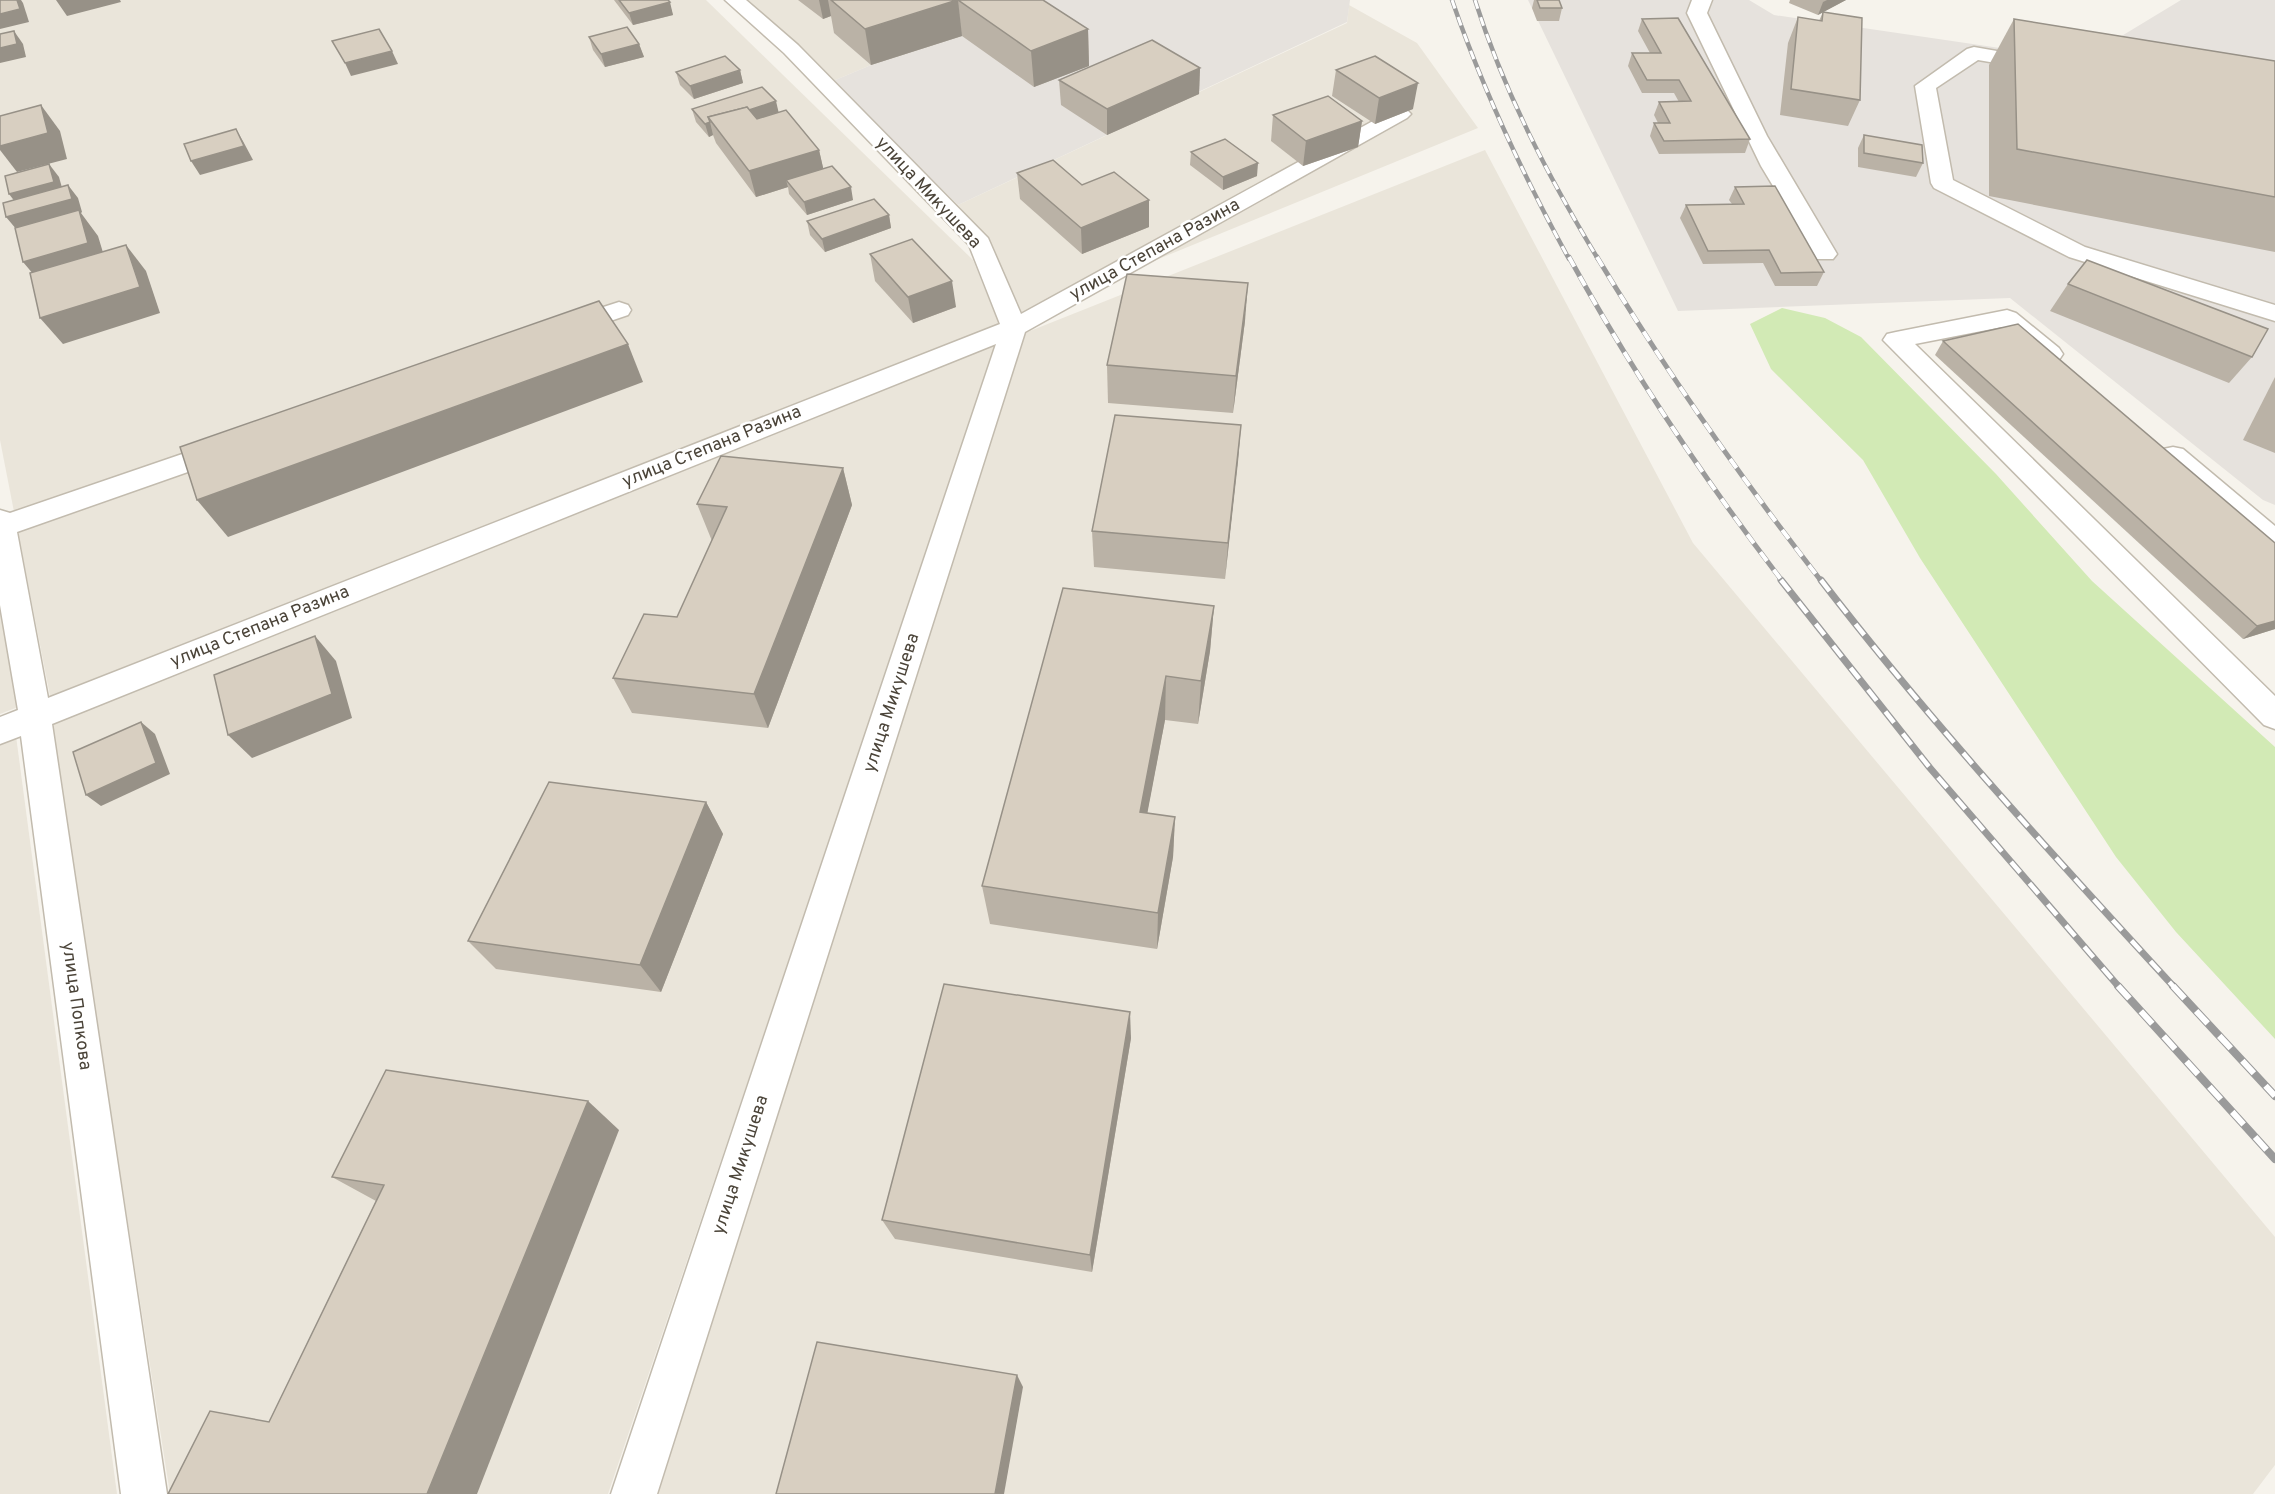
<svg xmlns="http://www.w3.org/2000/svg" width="2275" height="1494" font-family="Overpass,sans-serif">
	<rect width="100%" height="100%" fill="#f6f3ec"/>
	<g fill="#eae5da">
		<path d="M0 0H706L973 260 1000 326 50 696 0 440Z"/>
		<path d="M743 0H911L871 65 833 81Z"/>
		<path d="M1349 5 1417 43 1478 128 1017 317 989 241 958 205 1347 23Z"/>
		<path d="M1485 150 1693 543 2275 1237V1465L2253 1494H657L1025 333Z"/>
		<path d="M998 342 608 1494H170L50 722Z"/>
		<path d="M0 603 18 707 0 714Z"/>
		<path d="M16 736 117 1494H0V743Z"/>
	</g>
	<g fill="#e6e2dd">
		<path d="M911 0H1350L1347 22 958 205 833 81 871 65 834 33Z"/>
		<path d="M1528 0H1749L1774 15 2082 60 2181 0H2275V505L2263 500 2010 298 1678 311Z"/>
	</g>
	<path fill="#d2eab5" d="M1782 308 1825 318 1861 337 1996 474 2092 581 2275 747V1039L2176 932 2116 857 1920 558 1863 460 1771 369 1750 324Z"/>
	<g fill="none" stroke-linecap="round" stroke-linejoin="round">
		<g stroke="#c2bbae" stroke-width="3">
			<g id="minor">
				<path d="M725 0H746L798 45 988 238 1021 314 1393 110H1407L1411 114 1407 118 1025 332 657 1494H611L996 344 52 724 167 1494H121L21 736 0 744V717L18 710 0 605V510L10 513 229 438 239 440 243 447 239 454 17 532 48 698 1000 324 969 245 784 53Z"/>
				<path d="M1692 0H1712L1707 13 1767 136 1837 254 1833 259H1817L1761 166 1687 13Z"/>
				<path d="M1974 47 2037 58 2044 60 2047 64 2044 68 2037 70 1978 60 1936 88 1953 180 2085 247 2275 305V321L2069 257 1934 188 1931 183 1915 86 1967 49Z"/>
				<path d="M619 302 628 305 631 310 628 315 566 336 557 334 553 328 557 322Z"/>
				<path d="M2007 310 2016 313 2059 348 2063 354 2059 360C2037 366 2018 340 2002 327L1915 344 2275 696V729L2264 725 1883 340 1887 334 1896 332Z"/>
				<path d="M2173 447 2183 449 2275 526V553L2265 549 2163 463 2159 456 2163 449Z"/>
			</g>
		</g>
		<use href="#minor" fill="#fff" fill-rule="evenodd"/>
		<g stroke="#9a9a9a" stroke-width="4.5">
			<g id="rail-far3">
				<path d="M1452 0C1483 90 1523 175 1569 259"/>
				<path d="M1475 0C1504 92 1548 176 1598 259"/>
			</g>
		</g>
		<g stroke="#9a9a9a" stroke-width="5">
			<g id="rail-far2">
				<path d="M1569 257C1631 370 1704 479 1783 582"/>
				<path d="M1597 257C1665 370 1741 478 1822 582"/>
			</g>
		</g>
		<g stroke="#9a9a9a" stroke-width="7">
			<g id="rail-far1">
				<path d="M1781 580 1930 768 2119 987"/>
				<path d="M1821 580C1931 723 2053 855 2174 987"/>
			</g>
		</g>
		<g stroke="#9a9a9a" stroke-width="8">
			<g id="rail">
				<path d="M2118 986 2275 1159"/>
				<path d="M2173 986 2275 1096"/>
			</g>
		</g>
		<use href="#rail-far3" stroke="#fff" stroke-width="3" stroke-dasharray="9" stroke-linecap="butt"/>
		<use href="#rail-far2" stroke="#fff" stroke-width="4" stroke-dasharray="11" stroke-linecap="butt"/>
		<use href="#rail-far1" stroke="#fff" stroke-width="4.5" stroke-dasharray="14" stroke-linecap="butt"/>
		<use href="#rail" stroke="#fff" stroke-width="6" stroke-dasharray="17" stroke-linecap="butt"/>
	</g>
	<g fill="#bab2a6">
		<path d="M614 0H668L673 15 633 25Z"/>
		<path d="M798 0H1043L1088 29 1089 66 1034 87 962 36 871 65 834 33 831 16 823 19Z"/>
		<path d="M1534 0H1559L1562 8 1559 21H1537L1532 8Z"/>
		<path d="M1790 0H1846L1823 12 1860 100 1848 126 1780 115 1788 43 1798 17 1819 21 1823 12 1818 15 1789 3Z"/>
		<path d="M1642 19 1750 139 1745 153 1659 154 1650 136 1654 123H1658L1654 115 1659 102H1679L1674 93H1642L1628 66 1632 53H1650L1638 31Z"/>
		<path d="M2014 19 2275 61V252L1989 196V65Z"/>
		<path d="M589 37 639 44 644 57 605 67 593 50Z"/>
		<path d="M1200 68 1199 94 1107 135 1061 105 1059 80Z"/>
		<path d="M740 70 743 83 694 99 680 85 676 72Z"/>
		<path d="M1336 70 1413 109 1375 124 1332 96Z"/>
		<path d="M692 109 778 112 819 150 823 168 853 200 807 215 789 194 788 187 756 197 716 143 713 135 709 137 696 122Z"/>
		<path d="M1273 115 1362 121 1358 147 1303 166 1271 141Z"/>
		<path d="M1864 135 1923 163 1916 177 1858 167V148Z"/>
		<path d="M1191 152 1257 176 1223 190 1190 165Z"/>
		<path d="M1017 173 1082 185 1149 200V227L1082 254 1020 199Z"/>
		<path d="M1735 187 1824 272 1817 286H1775L1763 263 1703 264 1680 218 1686 205 1732 204 1729 200Z"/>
		<path d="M889 215 891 228 825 252 810 235 807 221Z"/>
		<path d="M870 254 956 307 913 323 875 281Z"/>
		<path d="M2068 284 2252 357 2229 383 2050 311Z"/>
		<path d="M1245 321 1233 413 1108 403 1107 365Z"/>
		<path d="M1943 341 2275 629 2243 639 1935 355Z"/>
		<path d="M2275 377V453L2243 440Z"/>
		<path d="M1241 425 1225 579 1094 567 1092 531Z"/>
		<path d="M843 468 852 505 768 728 632 713 613 678 677 617 712 541 697 504Z"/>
		<path d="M1214 606 1210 651 1198 724 1165 720 1147 813 1175 817 1173 857 1157 949 990 924 982 886Z"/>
		<path d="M706 802 723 834 661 992 496 969 468 941Z"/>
		<path d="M1131 1038 1092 1272 895 1239 882 1220Z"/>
		<path d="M619 1130 269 1422 376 1201 332 1177Z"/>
	</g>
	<g fill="#979187">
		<path d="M17 0H21L23 3 29 22 0 29V14Z"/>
		<path d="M56 0H120L121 2 67 16Z"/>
		<path d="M819 0H828L831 16 823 19Z"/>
		<path d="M958 0 962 36 871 65 865 29Z"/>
		<path d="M1827 0H1846L1818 15 1823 2Z"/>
		<path d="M670 2 673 15 633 25 629 13Z"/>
		<path d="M1088 29 1089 66 1034 87 1031 51Z"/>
		<path d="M14 31 23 44 26 57 0 63V48Z"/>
		<path d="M639 44 644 57 605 67 601 54Z"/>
		<path d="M392 51 398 64 351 76 345 63Z"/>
		<path d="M1200 68 1199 94 1107 135V109Z"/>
		<path d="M740 70 743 83 694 99 690 86Z"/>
		<path d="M1418 83 1413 109 1375 124 1379 98Z"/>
		<path d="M776 101 779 114 720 133 711 122Z"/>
		<path d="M41 105 60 131 67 159 17 172 0 150V146Z"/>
		<path d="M1362 121 1358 147 1303 166 1306 141Z"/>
		<path d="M710 122 713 135 709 137 705 124Z"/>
		<path d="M236 129 244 143 253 160 200 175 191 161Z"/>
		<path d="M819 150 825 176 786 180 788 187 756 197 749 171Z"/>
		<path d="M1258 163 1257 176 1223 190V177Z"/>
		<path d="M49 164 59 177 64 195 19 207 9 194Z"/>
		<path d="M68 185 78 198 82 212 81 213 98 236 108 269 45 288 23 262 17 230 6 217Z"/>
		<path d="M851 187 853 200 807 215 804 202Z"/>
		<path d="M1149 200V227L1082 254 1081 228Z"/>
		<path d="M889 215 891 228 825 252 822 239Z"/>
		<path d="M126 245 146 271 160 313 63 344 40 318Z"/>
		<path d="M952 281 956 307 913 323 908 297Z"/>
		<path d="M1248 283 1245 321 1233 413 1236 376Z"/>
		<path d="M628 344 643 382 228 537 197 500Z"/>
		<path d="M1241 425 1238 462 1225 579 1228 543Z"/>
		<path d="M843 468 852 505 768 728 754 694Z"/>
		<path d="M1214 606 1210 651 1198 724 1201 681Z"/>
		<path d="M2275 621V629L2243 639 2257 626Z"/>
		<path d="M315 636 336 661 352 718 252 758 228 735Z"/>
		<path d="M1166 676 1165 720 1140 852V812Z"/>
		<path d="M141 722 155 734 170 774 101 806 86 795Z"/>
		<path d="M706 802 723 834 661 992 640 965Z"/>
		<path d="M1175 817 1173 857 1157 949 1158 913Z"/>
		<path d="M1130 1012 1131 1038 1092 1272 1090 1255Z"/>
		<path d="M588 1101 619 1130 477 1494H427Z"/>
		<path d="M1017 1375 1023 1387 1004 1494H995Z"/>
	</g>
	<g fill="#d8cfc1" stroke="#979187" stroke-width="1.5">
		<path d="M0 0H17L20 9 0 14Z"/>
		<path d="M619 0H668L670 2 629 13Z"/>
		<path d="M831 0H957L865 29Z"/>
		<path d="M958 0H1043L1088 29 1031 51Z"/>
		<path d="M1537 0H1559L1562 8H1540Z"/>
		<path d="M1823 12 1862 18 1860 100 1791 89 1798 17 1822 21Z"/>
		<path d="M1678 18 1750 139 1664 141 1654 123H1670L1659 102 1691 101 1679 80H1647L1632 53H1661L1642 19Z"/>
		<path d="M2014 19 2275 61V197L2017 149Z"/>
		<path d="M627 27 639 44 601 54 589 37Z"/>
		<path d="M379 29 392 51 345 63 332 41Z"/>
		<path d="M14 31 17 44 0 48V34Z"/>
		<path d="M1152 40 1200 68 1107 109 1059 80Z"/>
		<path d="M725 56 740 70 690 86 676 72Z"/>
		<path d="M1375 56 1418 83 1379 98 1336 70Z"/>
		<path d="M762 87 776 101 749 110 747 107 708 117 710 122 705 124 692 109Z"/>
		<path d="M1328 96 1362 121 1306 141 1273 115Z"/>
		<path d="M41 105 48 133 0 146V116Z"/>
		<path d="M747 107 757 119 786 110 819 150 749 171 708 117Z"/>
		<path d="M236 129 244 146 191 161 184 144Z"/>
		<path d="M1864 135 1922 145 1923 163 1864 153Z"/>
		<path d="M1225 139 1258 163 1223 177 1191 152Z"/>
		<path d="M1053 160 1082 185 1114 172 1149 200 1081 228 1017 173Z"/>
		<path d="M49 164 54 182 9 194 5 176Z"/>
		<path d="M832 166 851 187 804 202 786 180Z"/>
		<path d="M68 185 72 199 6 217 3 203Z"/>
		<path d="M1775 186 1824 272 1781 273 1769 250 1708 251 1686 205 1744 204 1735 187Z"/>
		<path d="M874 199 889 215 822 239 807 221Z"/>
		<path d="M79 210 88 243 23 262 15 228Z"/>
		<path d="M912 239 952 281 908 297 870 254Z"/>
		<path d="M126 245 140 287 40 318 30 273Z"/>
		<path d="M2087 260 2268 329 2252 357 2068 284Z"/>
		<path d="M1127 274 1248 283 1236 376 1107 365Z"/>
		<path d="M599 301 628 344 197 500 180 447Z"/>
		<path d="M2018 324 2275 543V621L2257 626 1943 341Z"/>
		<path d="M1115 415 1241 425 1228 543 1092 531Z"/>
		<path d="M721 456 843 468 754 694 613 678 644 614 677 617 727 507 697 504Z"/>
		<path d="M1063 588 1214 606 1201 681 1166 676 1140 812 1175 817 1158 913 982 886Z"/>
		<path d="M315 636 332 694 228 735 214 675Z"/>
		<path d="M141 722 156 763 86 795 73 752Z"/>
		<path d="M549 782 706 802 640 965 468 941Z"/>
		<path d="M944 984 1130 1012 1090 1255 882 1220Z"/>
		<path d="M386 1070 588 1101 427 1494H168L210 1411 269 1422 384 1185 332 1177Z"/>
		<path d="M817 1342 1017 1375 995 1494H776Z"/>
	</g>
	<g text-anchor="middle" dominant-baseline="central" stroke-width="5" stroke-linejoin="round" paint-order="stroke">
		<g font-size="18" fill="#4b4439" stroke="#fff">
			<text transform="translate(928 193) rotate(47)">улица Микушева</text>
			<text transform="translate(1155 250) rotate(-29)">улица Степана Разина</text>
			<text transform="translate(712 447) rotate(-22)">улица Степана Разина</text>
			<text transform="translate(260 627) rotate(-22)">улица Степана Разина</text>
			<text transform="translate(892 703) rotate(-72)">улица Микушева</text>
			<text transform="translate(76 1006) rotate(82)">улица Попкова</text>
			<text transform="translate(741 1165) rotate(-72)">улица Микушева</text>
		</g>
	</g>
</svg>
